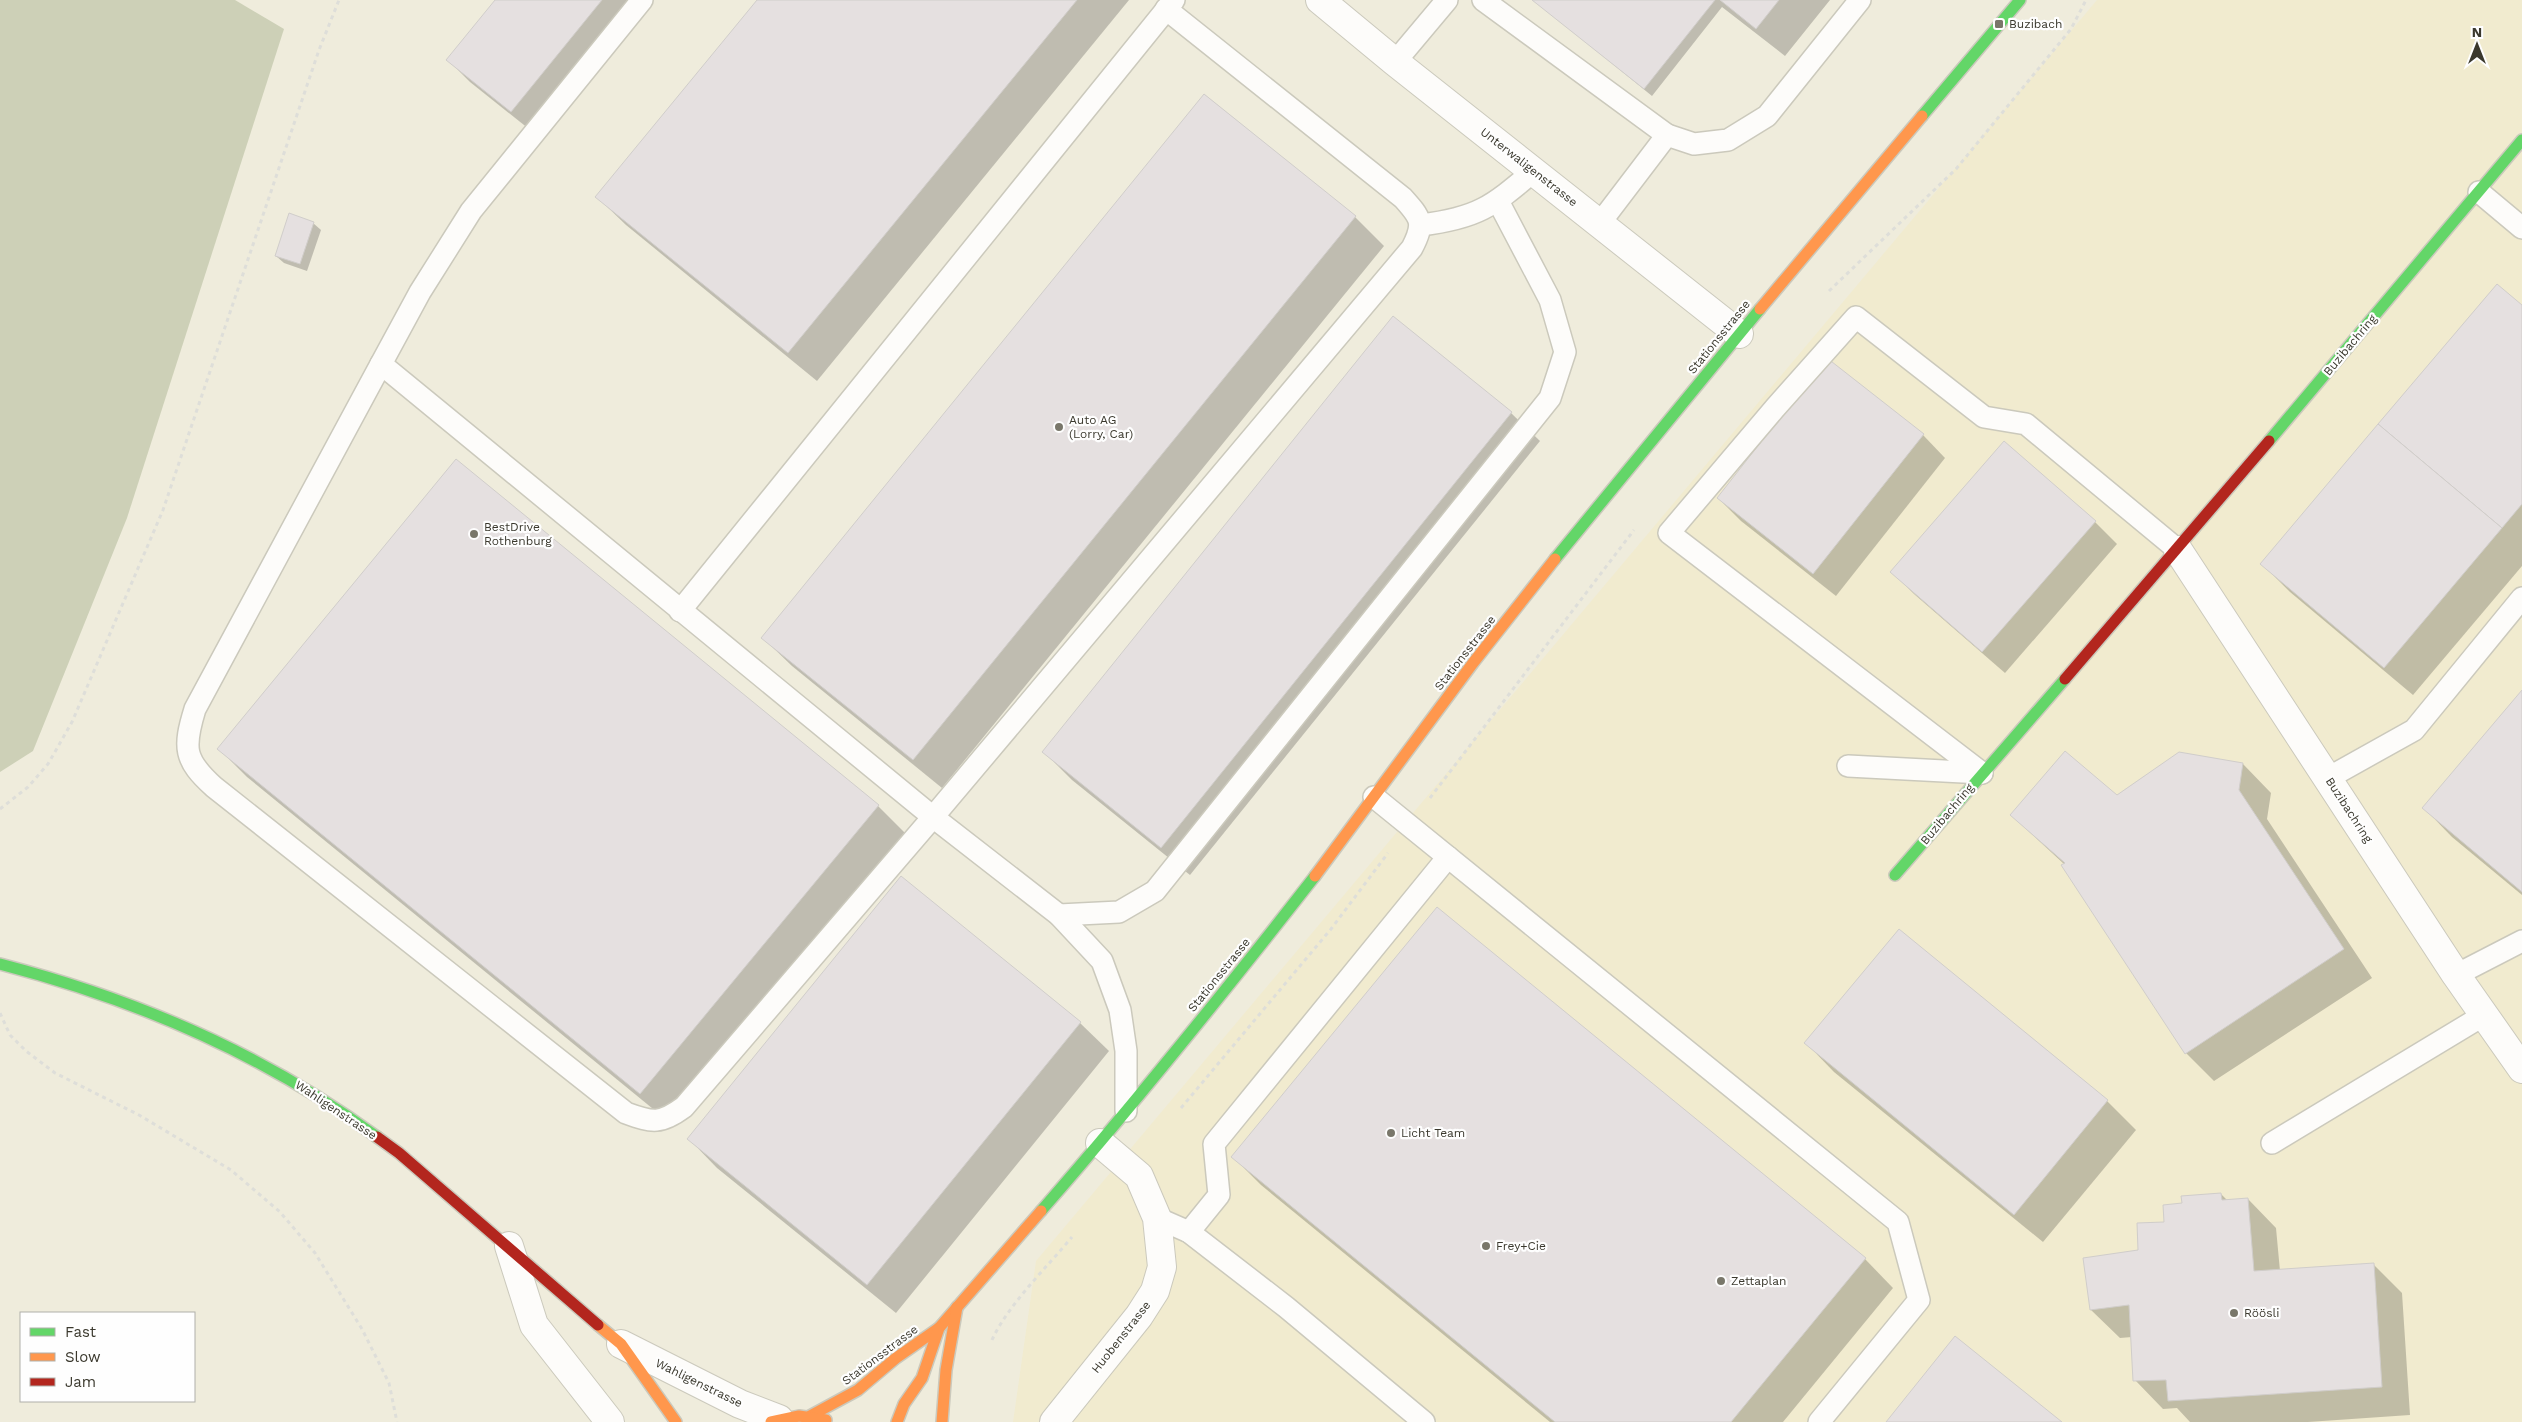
<svg xmlns="http://www.w3.org/2000/svg" width="2522" height="1422" font-family="'Work Sans',sans-serif">
	<rect width="100%" height="100%" fill="#efecdc"/>
	<path fill="#f1ebcf" d="M2097 0H2522V1422H1013L1036 1261Z"/>
	<path fill="#cdd0b7" d="M0 0H235L284 29 127 518 33 751 0 772Z"/>
	<g fill="#0003">
		<path d="M496 0H642L534 133 470 82 448 60Z"/>
		<path d="M758 0H1129L817 381 626 225 597 197Z"/>
		<path d="M1534 0H1830L1785 56 1722 7 1652 96Z"/>
		<path d="M1205 95 1355 217 1384 246 942 788 792 666 763 638Z"/>
		<path d="M313 223 321 230 307 271 284 263 276 256Z"/>
		<path d="M2522 307V566L2413 695 2290 592 2262 564Z"/>
		<path d="M1393 318 1511 413 1540 441 1190 875 1072 780 1044 752Z"/>
		<path d="M1827 360 1923 435 1945 458 1836 596 1741 521 1718 498Z"/>
		<path d="M2095 522 2117 544 2005 673 1914 594 1892 572Z"/>
		<path d="M2522 692V895L2452 837 2424 808Z"/>
		<path d="M219 749 878 806 906 834 669 1122 247 777Z"/>
		<path d="M2179 753 2243 764 2271 793 2267 819 2372 978 2214 1081 2186 1053 2064 864 2011 815 2116 796Z"/>
		<path d="M901 878 1080 1023 1109 1051 896 1313 717 1168 689 1139Z"/>
		<path d="M1899 931 2107 1101 2136 1130 2043 1242 1834 1072 1806 1043Z"/>
		<path d="M1233 1157 1865 1259 1893 1288 1783 1422H1550L1261 1185Z"/>
		<path d="M2221 1194 2228 1201 2248 1199 2276 1228 2280 1271 2373 1264 2402 1293 2410 1415 2308 1422H2190L2177 1408 2163 1409 2135 1380 2132 1337 2120 1338 2091 1310 2139 1251 2184 1205Z"/>
	</g>
	<g fill="#e5e0e0" stroke="#d0cdca">
		<path d="M495 0H602L511 112 446 60Z"/>
		<path d="M757 0H1077L788 353 595 197Z"/>
		<path d="M1532 0H1715L1644 89Z"/>
		<path d="M1720 0H1779L1756 29Z"/>
		<path d="M1204 94 1356 216 913 760 761 638Z"/>
		<path d="M289 213 314 222 300 264 275 256Z"/>
		<path d="M2497 284 2522 305V504L2502 528 2378 424Z"/>
		<path d="M1393 316 1512 412 1161 848 1042 752Z"/>
		<path d="M1827 358 1924 434 1813 574 1717 498Z"/>
		<path d="M2378 424 2502 528 2384 668 2260 564Z"/>
		<path d="M2004 441 2096 521 1982 652 1890 572Z"/>
		<path d="M456 459 879 805 640 1094 217 749Z"/>
		<path d="M2522 690V892L2422 808Z"/>
		<path d="M2065 751 2117 795 2179 752 2243 763 2239 790 2344 949 2185 1054 2061 865 2065 863 2010 815Z"/>
		<path d="M901 876 1081 1022 867 1285 687 1139Z"/>
		<path d="M1437 907 1866 1258 1731 1422H1555L1231 1157Z"/>
		<path d="M1899 929 2108 1100 2014 1215 1804 1043Z"/>
		<path d="M2221 1193 2222 1200 2248 1198 2254 1271 2374 1263 2382 1387 2168 1401 2166 1380 2133 1381 2129 1305 2090 1310 2083 1258 2138 1250 2137 1223 2164 1222 2163 1205 2182 1203 2181 1196Z"/>
		<path d="M1955 1336 2062 1422H1886Z"/>
	</g>
	<g fill="none" stroke-linecap="round" stroke-linejoin="round">
		<g stroke="#cbc9bc" stroke-width="24">
			<g id="lane">
				<path d="M642 0 471 211 420 292 381 364 933 817 1059 915 1102 961 1120 1010 1126 1051V1111"/>
				<path d="M1483 0 1667 135"/>
				<path d="M1395 62 1447 0"/>
				<path d="M2479 192 2522 228"/>
				<path d="M1600 223 1667 135 1694 144 1728 140 1767 116 1860 0"/>
				<path d="M1421 225C1478 218 1491 207 1534 171"/>
				<path d="M381 364 195 709C183 748 184 760 214 787L626 1113C653 1123 661 1124 684 1107L933 817 1412 248C1425 223 1421 218 1403 198L1166 9"/>
				<path d="M680 611 1174 0"/>
				<path d="M1848 766 1982 773"/>
				<path d="M1982 773 1669 533 1775 408 1856 317 1984 417 2026 424 2178 550"/>
				<path d="M2328 778 2414 730 2522 598"/>
				<path d="M1374 797 1898 1222 1919 1300 1819 1422"/>
				<path d="M1059 915 1119 912 1155 891 1550 398 1565 352 1550 300 1498 201"/>
				<path d="M2456 975 2522 941"/>
				<path d="M2272 1143 2484 1015"/>
				<path d="M1157 1218 1189 1232 1286 1307 1424 1422"/>
				<path d="M1189 1232 1219 1195 1214 1144 1448 857"/>
			</g>
		</g>
		<g stroke="#cbc9bc" stroke-width="30">
			<g id="street">
				<path d="M1320 0 1395 62 1739 334"/>
				<path d="M2178 550 2456 975 2522 1069"/>
				<path d="M509 1246 534 1325 610 1422"/>
				<path d="M621 1344 740 1404 779 1419"/>
				<path d="M1054 1422 1139 1316 1155 1291 1162 1267 1157 1218 1139 1176 1100 1143"/>
			</g>
		</g>
		<g stroke="#cbc9bc" stroke-width="14">
			<g id="fast">
				<path d="M1922 116 2020 0"/>
				<path d="M2269 441 2522 140"/>
				<path d="M1555 559 1760 309"/>
				<path d="M1895 875 2065 679"/>
				<path d="M0 964C135 999 264 1054 377 1137"/>
				<path d="M1041 1211C1136 1102 1226 990 1315 876"/>
			</g>
		</g>
		<g stroke="#cbc9bc" stroke-width="14">
			<g id="slow">
				<path d="M1760 309 1922 116"/>
				<path d="M1315 876 1473 663 1555 559"/>
				<path d="M598 1325 621 1344 676 1422"/>
				<path d="M810 1416 858 1390 896 1358 939 1328 1041 1211"/>
				<path d="M771 1422 799 1416 826 1420"/>
				<path d="M897 1422 904 1404 922 1378 939 1328"/>
				<path d="M942 1422 946 1370 957 1307"/>
			</g>
		</g>
		<g stroke="#cbc9bc" stroke-width="14">
			<g id="jam">
				<path d="M2065 679 2269 441"/>
				<path d="M377 1137 399 1153 598 1325"/>
			</g>
		</g>
		<g stroke="#deded9" stroke-width="3" stroke-dasharray="4 4" stroke-linecap="butt">
			<path d="M1829 291 1956 169 2071 29 2086 0"/>
			<path d="M1430 798 1634 530"/>
			<path d="M0 809 28 787 48 764 72 722 163 510 319 50 339 0"/>
			<path d="M0 1013 10 1035 26 1051 55 1073 139 1115 231 1170 280 1212 315 1253 362 1329 389 1383 397 1422"/>
			<path d="M1181 1108 1331 929 1388 853"/>
			<path d="M992 1340C1007 1306 1048 1266 1072 1237"/>
		</g>
		<use href="#lane" stroke="#fdfcfa" stroke-width="21"/>
		<use href="#street" stroke="#fdfcfa" stroke-width="28"/>
		<use href="#fast" stroke="#63d668" stroke-width="11"/>
		<use href="#slow" stroke="#ff974d" stroke-width="11"/>
		<use href="#jam" stroke="#b3261e" stroke-width="11"/>
	</g>
	<g fill="#79776a" stroke="#fefefe" stroke-width="2">
		<rect x="1994" y="19" width="10" height="10" rx="2.5"/>
		<circle cx="1059" cy="427" r="5"/>
		<circle cx="474" cy="534" r="5"/>
		<circle cx="1391" cy="1133" r="5"/>
		<circle cx="1486" cy="1246" r="5"/>
		<circle cx="1721" cy="1281" r="5"/>
		<circle cx="2234" cy="1313" r="5"/>
	</g>
	<g text-anchor="middle" dominant-baseline="central" stroke-width="4.5" stroke-linejoin="round" paint-order="stroke">
		<g font-size="12" fill="#3a382d" stroke="#fefefe" text-anchor="start">
			<text x="2009" y="24">Buzibach</text>
			<text x="1069" y="420">Auto AG<tspan x="1069" dy="14">(Lorry, Car)</tspan></text>
			<text x="484" y="527">BestDrive<tspan x="484" dy="14">Rothenburg</tspan></text>
			<text x="1401" y="1133">Licht Team</text>
			<text x="1496" y="1246">Frey+Cie</text>
			<text x="1731" y="1281">Zettaplan</text>
			<text x="2244" y="1313">Röösli</text>
		</g>
		<g font-size="12" fill="#3a382d" stroke="#fefefe">
			<text transform="translate(1529 167) rotate(38)">Unterwaligenstrasse</text>
			<text transform="translate(1719 337) rotate(-51)">Stationsstrasse</text>
			<text transform="translate(2350 345) rotate(-50)">Buzibachring</text>
			<text transform="translate(1465 653) rotate(-52)">Stationsstrasse</text>
			<text transform="translate(2349 810) rotate(57)">Buzibachring</text>
			<text transform="translate(1947 814) rotate(-50)">Buzibachring</text>
			<text transform="translate(1219 975) rotate(-51)">Stationsstrasse</text>
			<text transform="translate(336 1110) rotate(34)">Wahligenstrasse</text>
			<text transform="translate(1121 1337) rotate(-52)">Huobenstrasse</text>
			<text transform="translate(880 1355) rotate(-37)">Stationsstrasse</text>
			<text transform="translate(699 1383) rotate(26)">Wahligenstrasse</text>
		</g>
	</g>
	<rect x="20" y="1312" width="175" height="90" fill="#fefefe" stroke="#b0afaa"/>
	<rect x="30" y="1328" width="25" height="8" fill="#63d668" stroke="#b0afaa"/>
	<text x="65" y="1337" font-size="15" fill="#3a382d">Fast</text>
	<rect x="30" y="1353" width="25" height="8" fill="#ff974d" stroke="#b0afaa"/>
	<text x="65" y="1362" font-size="15" fill="#3a382d">Slow</text>
	<rect x="30" y="1378" width="25" height="8" fill="#b3261e" stroke="#b0afaa"/>
	<text x="65" y="1387" font-size="15" fill="#3a382d">Jam</text>
	<g transform="translate(2477 45)" stroke="#fefefe" stroke-width="4" paint-order="stroke">
	<path d="M0-4L9 19L0 12L-9 19Z" fill="#3a382d"/>
	<text y="-8" font-size="14" font-weight="bold" text-anchor="middle" fill="#3a382d">N</text>
	</g>
</svg>
